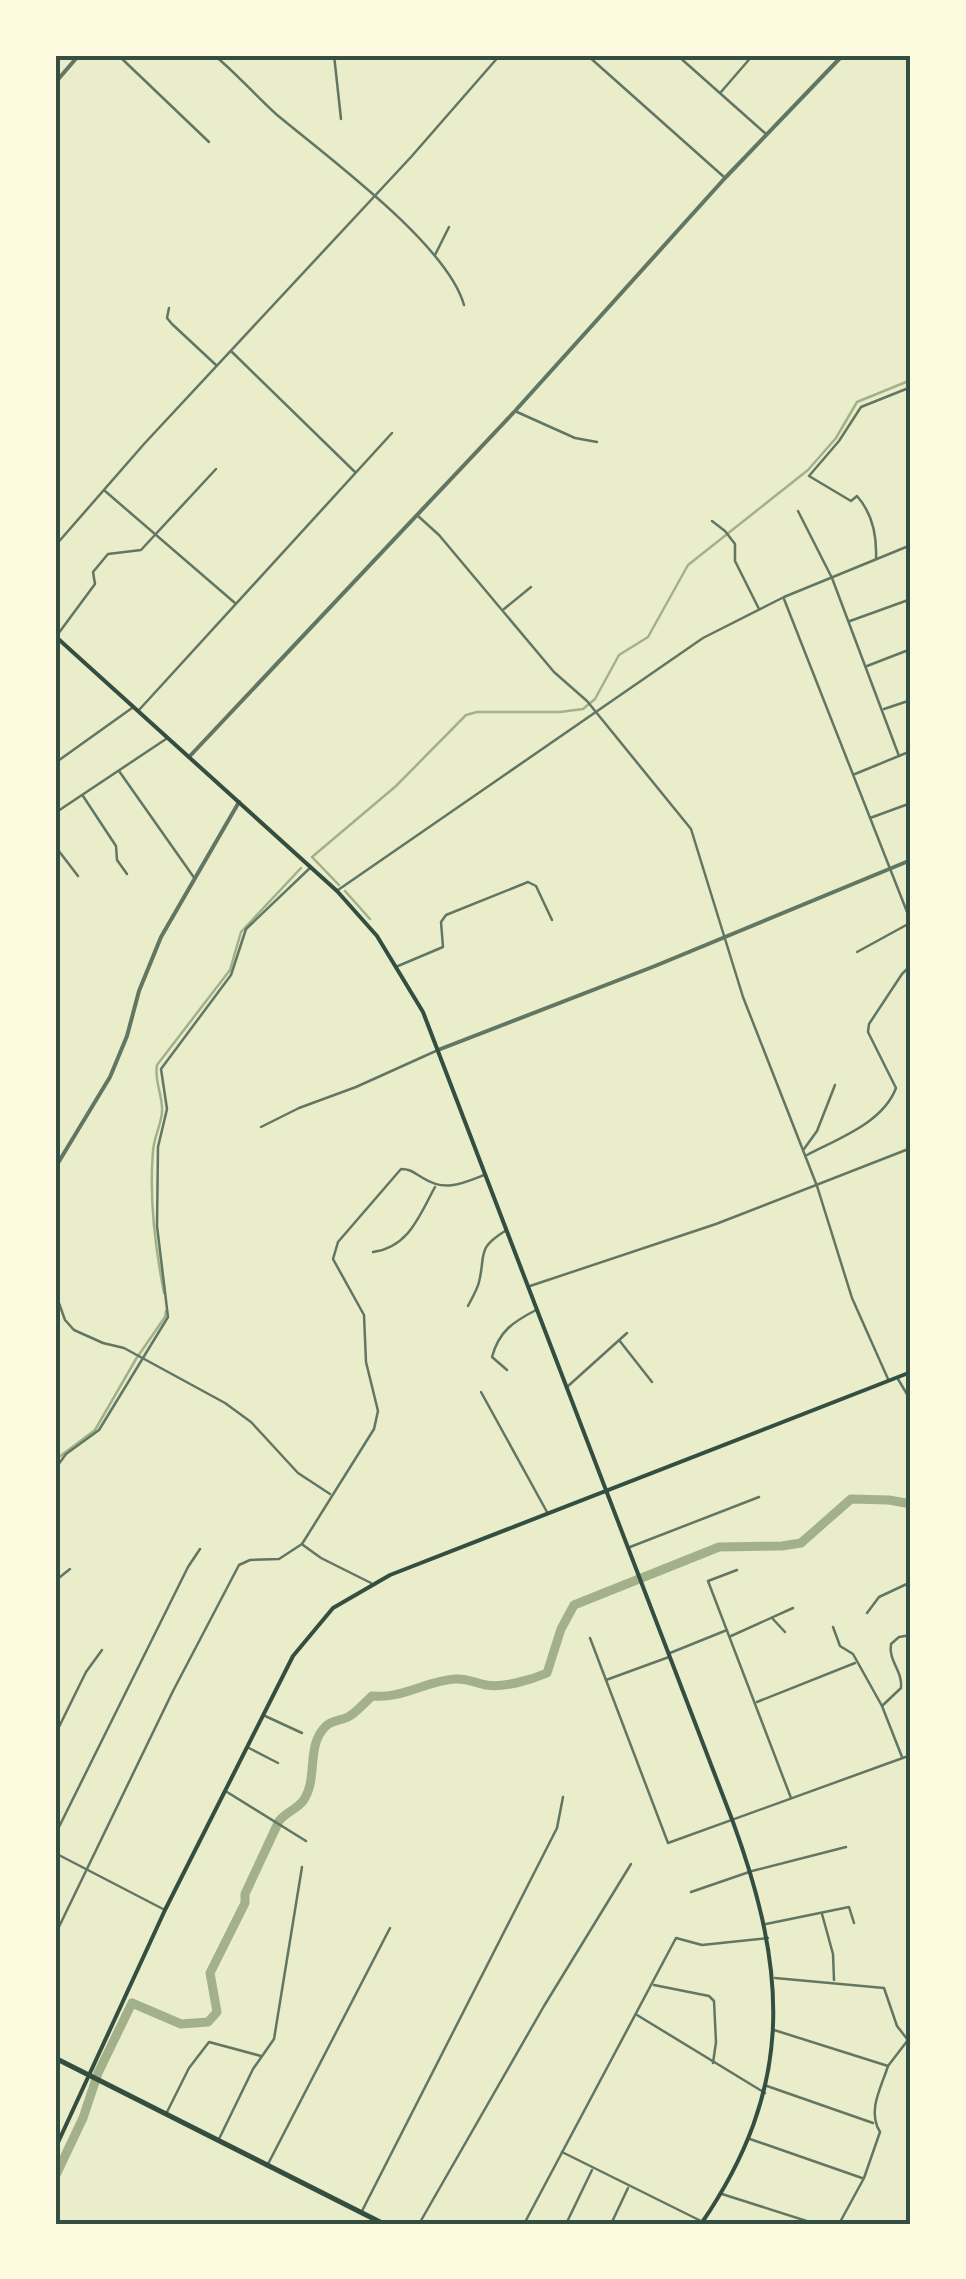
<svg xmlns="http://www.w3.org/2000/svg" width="966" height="2279" font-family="Inter,sans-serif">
	<rect width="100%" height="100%" fill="#e9edc9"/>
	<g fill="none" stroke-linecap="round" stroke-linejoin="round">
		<g stroke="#a3b18a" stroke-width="2.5">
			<path d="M339 885 312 857 396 786 466 715 477 712H560L583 709 595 699 619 655 648 637 688 565 808 470 836 438 857 402 911 380"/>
			<path d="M345 891 370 919"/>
			<path d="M164 1293C155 1247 149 1197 153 1151 154 1137 161 1125 162 1112 163 1095 154 1082 157 1065L230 970 241 932 301 868"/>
			<path d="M55 1460 95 1430 136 1359 165 1317 166 1311"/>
		</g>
		<path stroke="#a3b18a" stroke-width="9" d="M55 2177 83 2118 98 2073 132 2003 181 2024 208 2022 217 2012 210 1973 245 1903V1894L279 1821C286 1812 297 1809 303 1801 319 1779 305 1746 326 1726 332 1720 340 1721 348 1717 356 1713 365 1702 372 1696 403 1699 425 1681 455 1679 467 1678 475 1683 486 1685 503 1688 531 1680 547 1673L561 1629 574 1605 719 1547 782 1546 801 1543 851 1499 889 1500 911 1504"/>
		<g stroke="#617663" stroke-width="2.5">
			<path d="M118 55 209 142"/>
			<path d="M214 55C236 73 255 95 276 114 326 156 447 244 464 305"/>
			<path d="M334 55 341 119"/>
			<path d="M587 55 724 177"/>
			<path d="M677 55 766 134"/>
			<path d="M721 92 753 55"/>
			<path d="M435 255 449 227"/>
			<path d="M169 308 167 318 172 324 216 365"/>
			<path d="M232 352 355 472"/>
			<path d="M517 412 575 438 597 442"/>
			<path d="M105 491 235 603"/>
			<path d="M798 511 832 578 899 756"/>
			<path d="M418 516 439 535 554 672 587 701 691 829 743 997 817 1186 852 1298 888 1379"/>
			<path d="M712 521 725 531 735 544V561L759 609"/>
			<path d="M55 546 144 444 411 157 500 55"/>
			<path d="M876 559C877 536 873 514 857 496L851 501 809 476 839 441 861 407 911 387"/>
			<path d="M784 599 911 922"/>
			<path d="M504 609 531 587"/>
			<path d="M850 621 911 599"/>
			<path d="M58 634 95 584 93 572 108 554 141 550 216 469"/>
			<path d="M867 666 911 649"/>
			<path d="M884 709 911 700"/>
			<path d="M139 710 392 433"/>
			<path d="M55 763 132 708"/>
			<path d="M119 771 195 879"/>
			<path d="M855 774 911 751"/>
			<path d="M83 796 116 846 117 860 127 874"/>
			<path d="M55 813 166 739"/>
			<path d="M870 818 911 803"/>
			<path d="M55 846 78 876"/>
			<path d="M338 890 703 638 784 597 911 545"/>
			<path d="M857 952 910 923"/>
			<path d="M398 966 443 947 441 922 446 915 528 882 536 886 552 920"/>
			<path d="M261 1127 299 1108 356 1087 438 1050"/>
			<path d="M804 1149 817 1131 835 1085"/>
			<path d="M807 1155C837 1139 883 1123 896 1088L868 1032 869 1024 902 974 911 965"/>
			<path d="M373 1252C409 1247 419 1216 435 1187"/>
			<path d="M530 1286 716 1224 911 1148"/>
			<path d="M55 1292 65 1320 74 1330 103 1343 124 1348 225 1403 251 1422 298 1473 330 1494"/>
			<path d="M468 1306C472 1298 477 1290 479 1282 486 1254 476 1249 505 1231"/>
			<path d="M619 1340 652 1382"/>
			<path d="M507 1370 492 1357C499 1331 513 1322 536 1310"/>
			<path d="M898 1379 911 1401"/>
			<path d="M567 1387 627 1333"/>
			<path d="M481 1392 547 1512"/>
			<path d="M55 1469 66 1454 99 1430 168 1317 157 1226 158 1147 167 1109 161 1069 231 975 246 929 311 867"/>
			<path d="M303 1545 321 1558 371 1583"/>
			<path d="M630 1547 759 1497"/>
			<path d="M737 1570 708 1581 791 1798"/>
			<path d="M55 1581 70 1569"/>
			<path d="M55 1594V1595"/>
			<path d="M867 1613 879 1597 911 1582"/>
			<path d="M772 1618 785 1632"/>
			<path d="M833 1627 840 1646 853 1654 882 1706 902 1757"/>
			<path d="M731 1636 793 1608"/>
			<path d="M590 1638 668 1843 911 1755"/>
			<path d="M670 1653 727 1630"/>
			<path d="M606 1680 669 1657"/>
			<path d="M757 1702 855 1663"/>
			<path d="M882 1706 901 1688C903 1671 888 1661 891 1644L899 1637 911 1635"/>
			<path d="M263 1715 302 1733"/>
			<path d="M55 1735 86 1672 102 1650"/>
			<path d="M249 1748 278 1763"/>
			<path d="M227 1792 306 1841"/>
			<path d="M55 1835 188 1567 200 1549"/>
			<path d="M55 1853 163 1909"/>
			<path d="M691 1892 752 1871 846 1847"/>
			<path d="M822 1914 833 1954 834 1980"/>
			<path d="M766 1924 849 1907 854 1923"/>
			<path d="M55 1935 173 1691 239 1565 250 1560 279 1559 302 1544 374 1429 378 1411 366 1362 364 1315 333 1259 338 1242 401 1169C411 1169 414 1173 423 1178 445 1192 461 1184 484 1175"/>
			<path d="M775 1978 884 1988 897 2026 911 2044"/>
			<path d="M654 1985 709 1996 714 2001 716 2042 713 2063"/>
			<path d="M637 2015 765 2093"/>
			<path d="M774 2030 888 2066 911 2036"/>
			<path d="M767 2086 873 2123"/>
			<path d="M167 2112 189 2068 209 2042 261 2056"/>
			<path d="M219 2139 253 2069 274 2039 302 1867"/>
			<path d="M750 2139 862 2178"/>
			<path d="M562 2152 701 2221"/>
			<path d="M268 2164 390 1928"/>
			<path d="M722 2194 816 2224"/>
			<path d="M362 2211 557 1828 563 1797"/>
			<path d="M419 2224 544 2006 631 1864"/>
			<path d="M524 2224 676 1938 702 1945 768 1938"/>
			<path d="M566 2224 592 2170"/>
			<path d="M611 2224 628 2188"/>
			<path d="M839 2224 864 2178 880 2132C867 2111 881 2088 888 2066"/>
		</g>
		<g stroke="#617663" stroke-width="4">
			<path d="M55 83 79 55"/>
			<path d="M189 757 515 411 725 178 843 55"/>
			<path d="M438 1050 655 966 911 860"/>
			<path d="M55 1168 110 1077 127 1036 139 991 161 937 239 802"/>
		</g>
		<g stroke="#344e41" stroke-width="4">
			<path d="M55 636 337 891 377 936 423 1012 733 1822C788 1973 795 2087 701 2224"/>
			<path d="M55 2149 165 1910 293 1656 333 1608 390 1575 911 1372"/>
		</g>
		<path stroke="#344e41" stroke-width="5" d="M55 2058 384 2224"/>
	</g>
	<rect width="966" height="2279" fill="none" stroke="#fefae0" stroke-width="115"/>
	<rect x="58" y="58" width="850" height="2164" fill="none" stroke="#344e41" stroke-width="4"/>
</svg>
